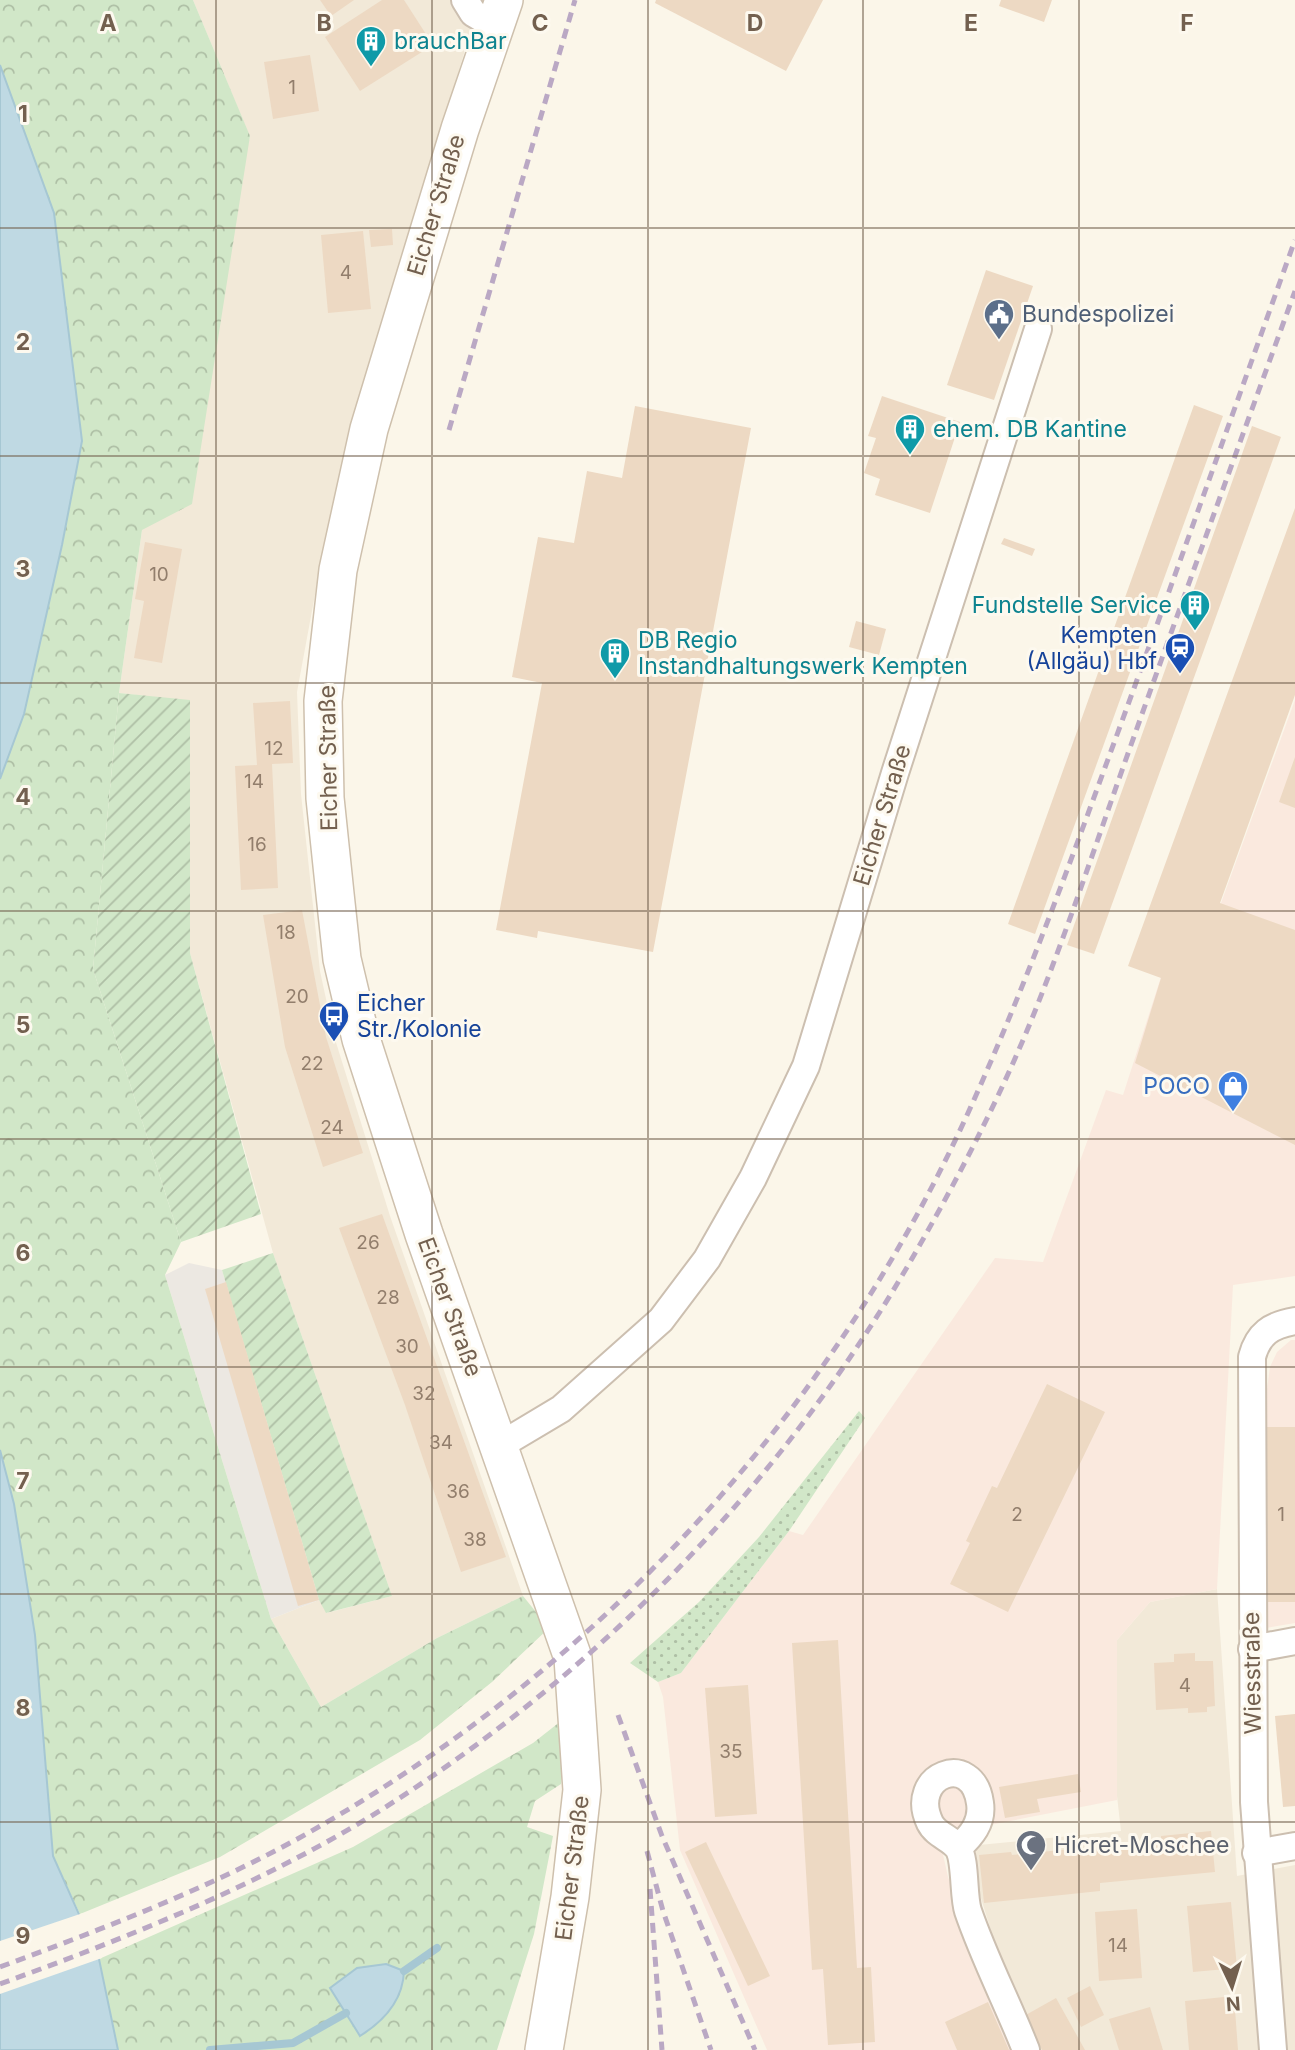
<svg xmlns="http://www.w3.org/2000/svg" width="1295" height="2050" font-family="Inter,sans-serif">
	<defs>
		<pattern id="grass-dots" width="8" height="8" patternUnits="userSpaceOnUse" patternTransform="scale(1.75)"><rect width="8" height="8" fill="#d1e7c8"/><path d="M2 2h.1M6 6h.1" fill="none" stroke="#aebfa5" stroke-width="1.8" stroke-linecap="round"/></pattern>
		<pattern id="forest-crowns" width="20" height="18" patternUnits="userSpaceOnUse" patternTransform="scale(1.75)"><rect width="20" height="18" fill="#d1e7c8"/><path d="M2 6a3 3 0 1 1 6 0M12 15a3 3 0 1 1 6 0" fill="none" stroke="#aebfa5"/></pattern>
		<pattern id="garden-furrows" width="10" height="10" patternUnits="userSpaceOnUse" patternTransform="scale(1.75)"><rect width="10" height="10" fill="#d1e7c8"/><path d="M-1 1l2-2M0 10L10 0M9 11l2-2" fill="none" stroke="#aebfa5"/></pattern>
	</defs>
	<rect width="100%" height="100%" fill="#fbf6e9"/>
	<g fill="#f2e9d8">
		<path d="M193 0H480L364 388 321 562 297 692 301 794 320 971 334 1036 390 1216 523 1596 437 1638 321 1707 271 1619 319 1600 327 1613 392 1596 273 1253 190 953V701L119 693 142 530 250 137Z"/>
		<path d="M1217 1589 1237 1876 1295 1865V2050H1038L994 1940 970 1863 979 1845 1121 1831 1117 1796V1640L1150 1602Z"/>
	</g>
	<g fill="#fae9de">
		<path d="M1295 700V1276L1233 1285 1217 1589 1150 1602 1117 1640V1800L954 1832 942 1850 948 1877 1017 2050H767L680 1850 663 1697 658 1682 681 1673 789 1531 803 1535 995 1258 1043 1262 1106 1090 1123 1095 1161 977 1221 903Z"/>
		<path d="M1291 1340H1295V1623L1266 1628V1396L1270 1367 1277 1352Z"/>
	</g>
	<path fill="#ece8e2" d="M189 1263 222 1270 319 1600 271 1619 165 1275Z"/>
	<path fill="url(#grass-dots)" d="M859 1411 865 1418 789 1531 681 1673 658 1682 630 1663 699 1602 759 1537Z"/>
	<g fill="url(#forest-crowns)">
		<path d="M0 0H193L250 136 192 504 142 530 119 693 93 969 181 1242 165 1275 271 1619 321 1707 437 1638 523 1596 549 1628 492 1682 420 1740 220 1857 80 1914 53 1856 35 1635 14 1504 0 1450V779L24 714 54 213 0 65Z"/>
		<path d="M561 1721 564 1757 561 1784 535 1801 527 1827 553 1836 534 1934 497 2050H118L99 1959 353 1847 533 1743Z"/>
	</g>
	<g fill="url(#garden-furrows)">
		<path d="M119 693 190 700V953L261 1214 181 1242 93 969Z"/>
		<path d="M273 1253 392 1596 326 1613 319 1600 222 1270Z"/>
	</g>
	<g fill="#bfd9e3" stroke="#a6c7d3" stroke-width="2">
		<path d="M0 65 54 213 82 441 62 545 24 714 0 779Z"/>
		<path d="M0 1450 14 1504 35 1635 53 1856 99 1959 118 2050H0Z"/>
		<path d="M386 1964 404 1971C403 2000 384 2021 360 2036L330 1988 357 1968Z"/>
	</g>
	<path fill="#fbf6e9" d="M83 1913 102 1958 0 1994V1941Z"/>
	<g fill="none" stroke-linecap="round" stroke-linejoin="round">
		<g stroke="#a6c7d3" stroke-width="8">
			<path d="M404 1971 437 1948"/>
			<path d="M210 2050 293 2043 346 2013"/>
		</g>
	</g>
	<g fill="#edd9c3">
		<path d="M320 0H354L331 16Z"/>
		<path d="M382 0H404L433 45 360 91 325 37Z"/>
		<path d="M656 0H823L786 71 655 3Z"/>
		<path d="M1001 0H1052L1044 22 999 6Z"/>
		<path d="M310 55 319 111 273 119 264 62Z"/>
		<path d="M392 229 393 245 371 247 369 230Z"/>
		<path d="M363 231 371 309 328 313 321 235Z"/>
		<path d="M986 270 1033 286 994 400 947 385Z"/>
		<path d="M882 396 960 422 930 513 875 495 880 479 864 473 876 438 868 436Z"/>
		<path d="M1194 405 1223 416 1035 934 1008 924Z"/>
		<path d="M635 406 751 428 653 952 538 931 537 938 496 930 542 683 512 677 538 537 574 543 587 471 622 478Z"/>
		<path d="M1252 426 1281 437 1094 954 1067 945Z"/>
		<path d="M1295 508V695L1220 903 1295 930V1145L1135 1063 1161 978 1128 966Z"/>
		<path d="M1004 538 1035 549 1032 556 1001 544Z"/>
		<path d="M145 542 182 549 162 663 134 658 144 601 135 599Z"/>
		<path d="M856 621 886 629 879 655 849 647Z"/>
		<path d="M290 701 293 763 272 764 278 888 241 890 235 766 257 765 253 703Z"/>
		<path d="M1295 757V808L1279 802Z"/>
		<path d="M302 910 326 1037 363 1153 323 1167 285 1047 263 915Z"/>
		<path d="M382 1214 506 1557 461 1572 405 1405 339 1228Z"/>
		<path d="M226 1282 319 1600 298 1606 205 1289Z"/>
		<path d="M1047 1384 1105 1412 1008 1612 950 1584 970 1543 966 1541 992 1486 997 1488Z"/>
		<path d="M1266 1427H1295V1602H1267Z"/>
		<path d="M838 1640 857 1968 871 1967 875 2042 828 2045 823 1969 812 1970 792 1643Z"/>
		<path d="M1195 1653V1661H1213L1215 1706 1207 1707V1712L1188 1713V1708L1156 1710 1154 1663 1174 1662V1654Z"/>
		<path d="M748 1685 757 1814 715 1817 705 1688Z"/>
		<path d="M1295 1714V1806L1283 1807 1275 1716Z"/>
		<path d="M1078 1774 1081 1792 1037 1799 1040 1812 1005 1818 999 1787Z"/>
		<path d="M1211 1831 1215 1872 1100 1883V1891L984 1903 979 1855 1011 1852 1012 1855 1161 1840V1836Z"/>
		<path d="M706 1842 770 1976 748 1986 685 1852Z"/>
		<path d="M1231 1902 1237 1968 1193 1972 1187 1906Z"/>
		<path d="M1137 1909 1142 1978 1099 1981 1095 1912Z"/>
		<path d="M1090 1986 1104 2015 1081 2027 1067 1998Z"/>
		<path d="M1234 1996 1238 2050H1189L1185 2001Z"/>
		<path d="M1056 1998 1085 2050H1042L1024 2016Z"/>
		<path d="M988 2002 1009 2050H957L945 2022Z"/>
		<path d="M1150 2007 1163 2050H1119L1109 2019Z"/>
	</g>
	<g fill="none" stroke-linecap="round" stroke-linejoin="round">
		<g stroke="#ccbfb0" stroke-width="30">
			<g id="street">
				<path d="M465 0 473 13 495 26"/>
				<path d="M499 1446 561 1409 661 1320 707 1259 753 1178 806 1066 895 773 1038 329"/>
				<path d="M1252 1649 1295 1641"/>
				<path d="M958 1848C971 1836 983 1823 980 1803 973 1750 907 1775 930 1823 936 1835 951 1838 958 1848 966 1860 963 1896 968 1911 984 1958 1008 2004 1026 2050"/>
				<path d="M1256 1853 1295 1846"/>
				<path d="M1273 2050 1254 1802 1252 1357C1258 1334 1271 1325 1295 1321"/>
			</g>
		</g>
		<g stroke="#cec0ad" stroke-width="40">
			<path id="secondary" d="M504 0 460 129 369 429 338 570 323 701 325 798 335 894 342 959 361 1039 424 1234 573 1658 582 1790 570 1897 544 2050"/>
		</g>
		<use href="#street" stroke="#fff" stroke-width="26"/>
		<use href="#secondary" stroke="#fff" stroke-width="37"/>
		<g stroke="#baa8c4" stroke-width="5" stroke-dasharray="10 7" stroke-linecap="butt">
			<path d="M449 430 575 0"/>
			<path d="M618 1715 662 1836 755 2050"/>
			<path d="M647 1851 663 1911 711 2050"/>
			<path d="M650 1889 662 2050"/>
			<path d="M0 1967C110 1926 221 1884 322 1825 605 1660 832 1411 968 1113 1025 988 1071 860 1118 732 1178 568 1236 404 1295 240"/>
			<path d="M0 1984C126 1938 252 1888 368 1818 598 1676 790 1477 922 1241 968 1160 1011 1075 1044 988 1075 908 1102 826 1131 745 1185 593 1240 442 1295 291"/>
		</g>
	</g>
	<path fill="none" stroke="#73604f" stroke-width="2" stroke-opacity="0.55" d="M216 0V2050M432 0V2050M648 0V2050M863 0V2050M1079 0V2050M0 228H1295M0 456H1295M0 683H1295M0 911H1295M0 1139H1295M0 1367H1295M0 1594H1295M0 1822H1295"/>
	<defs>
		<g id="building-pin" transform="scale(1.575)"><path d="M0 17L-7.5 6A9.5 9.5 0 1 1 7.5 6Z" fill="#0f9aa8" stroke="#fdf9ef"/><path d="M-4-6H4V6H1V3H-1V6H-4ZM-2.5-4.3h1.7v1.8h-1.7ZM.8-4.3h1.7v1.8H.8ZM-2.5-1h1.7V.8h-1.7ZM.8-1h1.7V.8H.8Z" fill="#fff"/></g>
		<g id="civic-pin" transform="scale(1.575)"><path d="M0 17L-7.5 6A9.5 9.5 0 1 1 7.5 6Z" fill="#5c6f8a" stroke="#fdf9ef"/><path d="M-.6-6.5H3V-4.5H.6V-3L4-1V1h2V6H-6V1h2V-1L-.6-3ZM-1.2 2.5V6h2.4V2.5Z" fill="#fff"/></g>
		<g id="station-pin" transform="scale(1.575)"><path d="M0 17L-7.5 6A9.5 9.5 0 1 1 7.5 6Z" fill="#1a4fb4" stroke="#fdf9ef"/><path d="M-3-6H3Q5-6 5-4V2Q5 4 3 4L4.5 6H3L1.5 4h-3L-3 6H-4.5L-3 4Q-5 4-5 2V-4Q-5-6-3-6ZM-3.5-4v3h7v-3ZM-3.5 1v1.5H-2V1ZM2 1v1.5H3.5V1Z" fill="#fff"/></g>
		<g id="bus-pin" transform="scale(1.575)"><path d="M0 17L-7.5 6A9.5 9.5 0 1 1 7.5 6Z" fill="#1a4fb4" stroke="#fdf9ef"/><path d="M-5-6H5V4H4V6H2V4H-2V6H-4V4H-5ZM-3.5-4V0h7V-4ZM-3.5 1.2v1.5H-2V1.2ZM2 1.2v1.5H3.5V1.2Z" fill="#fff"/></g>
		<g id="shop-pin" transform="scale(1.575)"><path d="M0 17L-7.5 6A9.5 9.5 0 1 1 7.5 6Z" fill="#3f7fe0" stroke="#fdf9ef"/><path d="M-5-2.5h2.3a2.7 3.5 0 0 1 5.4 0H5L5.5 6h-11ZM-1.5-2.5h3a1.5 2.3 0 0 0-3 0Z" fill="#fff"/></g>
		<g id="mosque-pin" transform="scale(1.575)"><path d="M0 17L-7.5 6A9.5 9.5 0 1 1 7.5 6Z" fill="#6b7280" stroke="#fdf9ef"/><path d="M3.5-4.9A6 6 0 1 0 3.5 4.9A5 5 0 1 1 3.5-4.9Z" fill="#fff"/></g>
	</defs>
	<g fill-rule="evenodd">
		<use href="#building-pin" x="371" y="41"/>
		<use href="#civic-pin" x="999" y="314"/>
		<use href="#building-pin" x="910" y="429"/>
		<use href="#building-pin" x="1195" y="605"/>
		<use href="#station-pin" x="1180" y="648"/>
		<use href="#building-pin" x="615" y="653"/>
		<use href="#bus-pin" x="334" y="1016"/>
		<use href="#shop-pin" x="1233" y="1086"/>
		<use href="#mosque-pin" x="1031" y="1845"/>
	</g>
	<g text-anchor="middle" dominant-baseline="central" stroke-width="6" stroke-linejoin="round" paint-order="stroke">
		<g font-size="19" fill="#927e6c">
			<text x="292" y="87">1</text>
			<text x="346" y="272">4</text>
			<text x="159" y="574">10</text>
			<text x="274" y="748">12</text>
			<text x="254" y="781">14</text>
			<text x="257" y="844">16</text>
			<text x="286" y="932">18</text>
			<text x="297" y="996">20</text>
			<text x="312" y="1063">22</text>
			<text x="332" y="1127">24</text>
			<text x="368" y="1242">26</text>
			<text x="388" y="1297">28</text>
			<text x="407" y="1346">30</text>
			<text x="424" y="1393">32</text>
			<text x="441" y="1442">34</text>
			<text x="458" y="1491">36</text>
			<text x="1017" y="1514">2</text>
			<text x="1281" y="1514">1</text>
			<text x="475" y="1539">38</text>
			<text x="1185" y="1685">4</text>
			<text x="731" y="1751">35</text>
			<text x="1118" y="1945">14</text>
		</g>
		<g font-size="23" fill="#0d838f" stroke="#fdf9ef" text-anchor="start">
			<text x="394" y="41">brauchBar</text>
			<text x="933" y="429">ehem. DB Kantine</text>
			<text x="1172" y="605" text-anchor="end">Fundstelle Service</text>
			<text x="638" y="640">DB Regio<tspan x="638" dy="26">Instandhaltungswerk Kempten</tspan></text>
		</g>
		<g font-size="23" fill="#73604f" stroke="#fdf9ef">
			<text transform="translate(436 205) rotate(-73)">Eicher Straße</text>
			<text transform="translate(328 758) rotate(-91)">Eicher Straße</text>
			<text transform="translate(882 815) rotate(-73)">Eicher Straße</text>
			<text transform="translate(450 1307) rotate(70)">Eicher Straße</text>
			<text transform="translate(1252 1673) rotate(-91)">Wiesstraße</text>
			<text transform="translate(572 1868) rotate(-83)">Eicher Straße</text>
		</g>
		<g font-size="23" fill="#4e5e75" stroke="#fdf9ef" text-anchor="start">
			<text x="1022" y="314">Bundespolizei</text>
		</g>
		<g font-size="23" fill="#164399" stroke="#fdf9ef" text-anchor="end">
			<text x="1157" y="635">Kempten<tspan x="1157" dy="26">(Allgäu) Hbf</tspan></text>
			<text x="357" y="1003" text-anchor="start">Eicher<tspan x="357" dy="26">Str./Kolonie</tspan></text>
		</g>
		<g font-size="23" fill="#366cbe" stroke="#fdf9ef" text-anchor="end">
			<text x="1210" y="1086">POCO</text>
		</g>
		<g font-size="23" fill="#5b616d" stroke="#fdf9ef" text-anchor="start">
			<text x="1054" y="1845">Hicret-Moschee</text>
		</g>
	</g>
	<g font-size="23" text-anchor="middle" font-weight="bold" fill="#73604f" stroke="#fdf9ef" stroke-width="6" stroke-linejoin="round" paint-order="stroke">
		<text x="108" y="31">A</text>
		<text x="324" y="31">B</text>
		<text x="540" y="31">C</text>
		<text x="755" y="31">D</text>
		<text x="971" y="31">E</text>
		<text x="1187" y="31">F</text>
		<text x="23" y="122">1</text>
		<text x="23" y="350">2</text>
		<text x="23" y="577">3</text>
		<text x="23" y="805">4</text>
		<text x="23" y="1033">5</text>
		<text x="23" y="1261">6</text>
		<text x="23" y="1489">7</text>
		<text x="23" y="1716">8</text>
		<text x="23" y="1944">9</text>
	</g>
	<g transform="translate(1232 1987) rotate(176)" stroke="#fdf9ef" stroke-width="5" paint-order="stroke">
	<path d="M0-5L12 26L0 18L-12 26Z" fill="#73604f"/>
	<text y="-10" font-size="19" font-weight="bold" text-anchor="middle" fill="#73604f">N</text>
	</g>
</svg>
